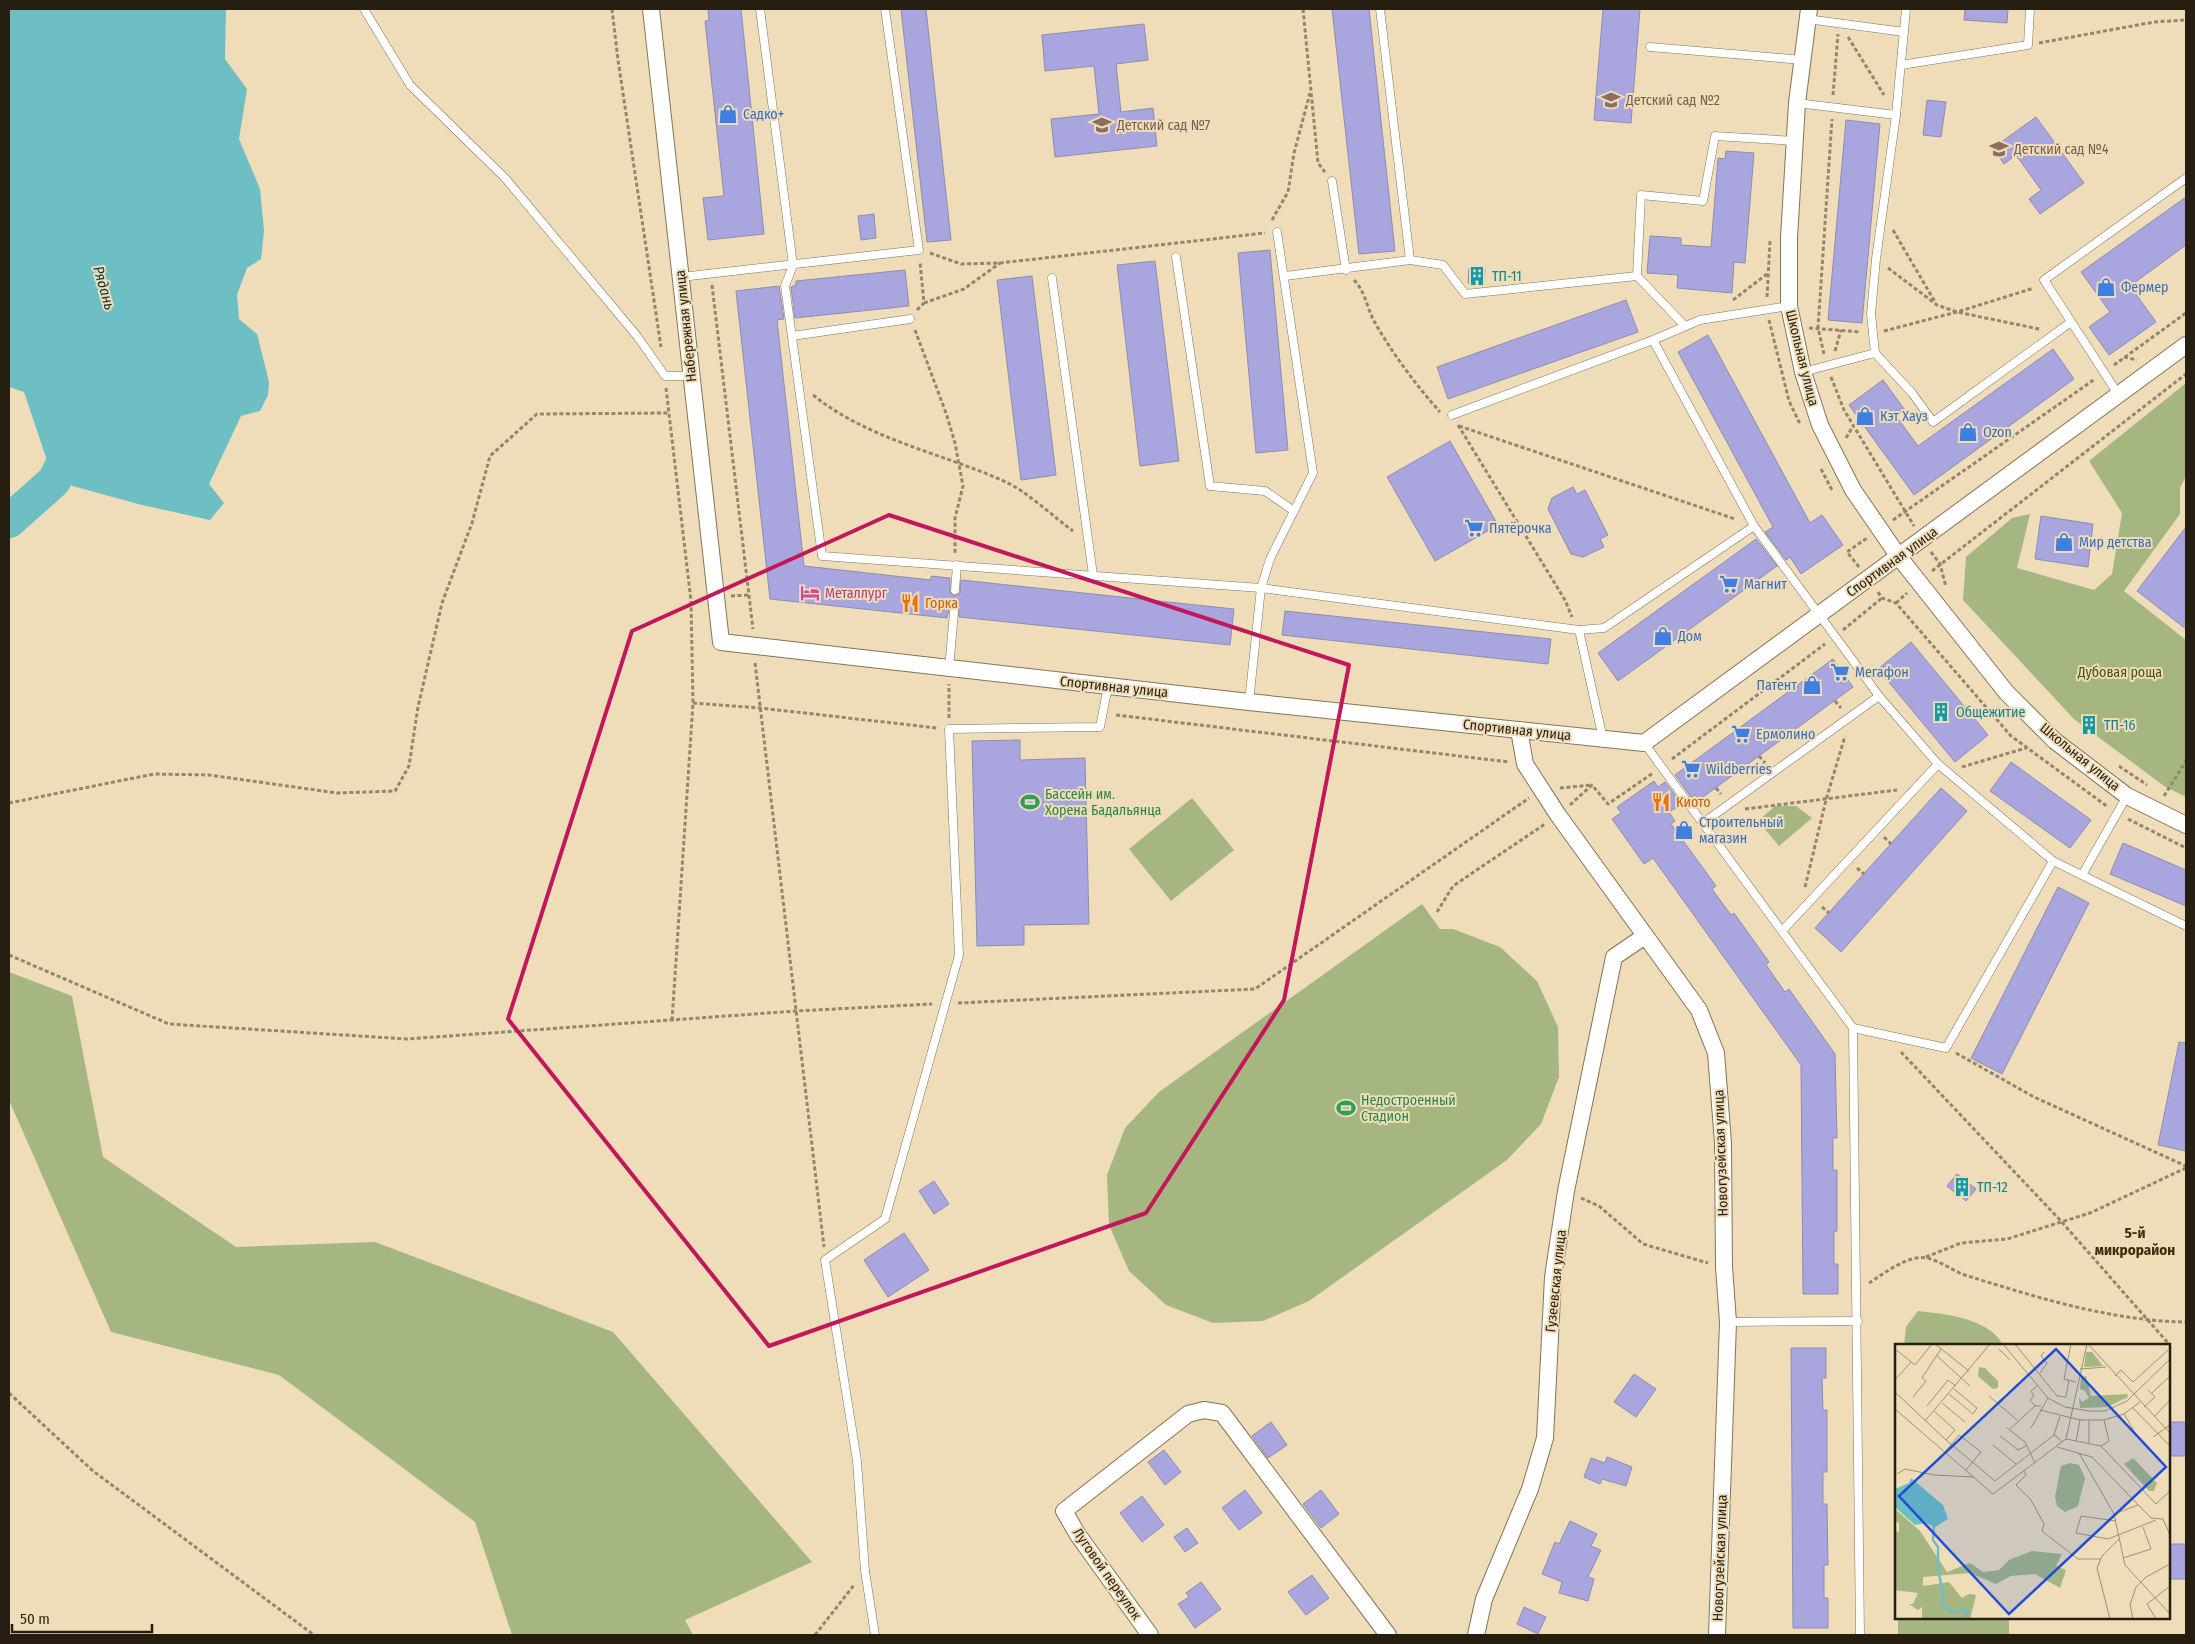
<svg xmlns="http://www.w3.org/2000/svg" width="2195" height="1644" font-family="'Fira Sans Condensed',sans-serif">
	<rect width="100%" height="100%" fill="#efddba"/>
	<g fill="#a5b680">
		<path d="M2186 383V476L2180 488V514L2124 591 2186 640V797L2164 786 2074 719 1963 600 1966 557 2012 518 2030 514 2017 568 2094 590 2112 574 2122 513 2089 461Z"/>
		<path d="M1192 798 1234 850 1171 901 1129 849Z"/>
		<path d="M1775 806H1796L1812 818 1779 846 1758 821Z"/>
		<path d="M1422 904 1440 929H1453L1500 947 1537 981 1558 1027 1559 1077 1541 1124 1507 1160 1309 1301 1263 1321 1213 1323 1166 1305 1129 1271 1109 1225 1107 1175 1125 1128 1159 1092Z"/>
		<path d="M9 972 72 996 103 1157 236 1247 375 1242 613 1332 812 1562 685 1620 693 1635H512L475 1522 279 1375 111 1332 9 1100Z"/>
		<path d="M1918 1311C1945 1314 1989 1318 2003 1345H1904L1906 1327Z"/>
		<rect x="1898" y="1618" width="111" height="17"/>
	</g>
	<path fill="#6dbfc4" d="M9 9H226L225 59 247 89 239 139 260 189 264 231 261 259 247 268 237 295 239 319 257 334 269 382 268 395 260 411 241 416 209 484 224 503 210 520 142 505 54 481 24 392 9 387Z"/>
	<g fill="none" stroke-linecap="round" stroke-linejoin="round">
		<path stroke="#6dbfc4" stroke-width="34" d="M9 521 54 481 75 439"/>
	</g>
	<g fill="#a9a5de" stroke="#8e8dae">
		<path d="M708 9H741L764 234 708 240 703 198 724 196 705 21 709 20Z"/>
		<path d="M901 9H926L951 240 927 242Z"/>
		<path d="M1332 9H1369L1395 251 1359 254Z"/>
		<path d="M1603 9H1640L1631 123 1594 120Z"/>
		<path d="M1965 9H2008L2007 23 1964 20Z"/>
		<path d="M1144 24 1148 60 1116 64 1121 112 1153 108 1157 146 1055 157 1051 119 1099 114 1094 66 1045 71 1042 35Z"/>
		<path d="M1927 100 1946 102 1941 137 1923 135Z"/>
		<path d="M2036 117 2084 183 2040 214 2029 199 2041 190 2016 155 2004 164 1993 148Z"/>
		<path d="M1846 120 1880 124 1862 323 1828 320Z"/>
		<path d="M1726 151 1754 153 1745 263 1734 262 1732 293 1677 288 1678 275 1647 273 1650 236 1681 238V245L1711 247 1718 158 1725 159Z"/>
		<path d="M2186 197V245L2130 286 2156 322 2109 355 2089 327 2110 312 2081 272Z"/>
		<path d="M874 214 876 238 861 240 858 216Z"/>
		<path d="M1270 250 1288 450 1256 453 1238 253Z"/>
		<path d="M1155 261 1179 461 1140 466 1117 265Z"/>
		<path d="M1469 268 1485 269 1484 284 1468 283Z"/>
		<path d="M905 270 909 306 795 318 791 287 796 285V281Z"/>
		<path d="M1032 276 1056 475 1021 480 997 280Z"/>
		<path d="M779 286 784 319 777 320 804 566 931 580V576L950 578V592L954 596 960 593 961 580 1234 609 1230 645 959 617V610L955 606 949 609 947 618 770 599 736 291Z"/>
		<path d="M1626 300 1638 332 1448 399 1437 367Z"/>
		<path d="M1708 335 1810 523 1822 515 1843 545 1801 574 1790 557 1786 560 1765 532 1773 527 1678 352Z"/>
		<path d="M2053 349 2074 379 1914 495 1849 405 1883 380 1905 410 1896 416 1918 446Z"/>
		<path d="M1450 441 1498 525 1435 561 1387 477Z"/>
		<path d="M1573 487 1577 494 1585 490 1608 535 1600 539 1604 547 1583 557 1571 554 1548 509 1552 498Z"/>
		<path d="M2041 516 2093 524 2088 567 2035 559Z"/>
		<path d="M2186 527V629L2137 591Z"/>
		<path d="M1756 539 1777 566 1618 681 1598 653Z"/>
		<path d="M1285 611 1551 639 1548 664 1282 635Z"/>
		<path d="M1911 642 1988 735 1955 762 1878 669Z"/>
		<path d="M1833 659 1853 687 1699 800 1695 795 1691 797 1675 775Z"/>
		<path d="M1020 740V760L1085 758 1089 924 1024 925V945L977 946 972 741Z"/>
		<path d="M2011 762 2091 820 2070 848 1990 791Z"/>
		<path d="M1654 781 1658 787 1665 782 1682 804 1669 812 1675 821 1671 824 1716 886 1712 889 1731 915 1734 913 1769 962 1766 965 1785 992 1789 989 1835 1054 1837 1138H1833V1170H1837V1231H1834V1264H1838V1294H1803L1801 1065 1653 858 1644 864 1612 819 1621 813 1617 807Z"/>
		<path d="M1941 788 1967 811 1841 952 1815 928Z"/>
		<path d="M2123 843 2186 870V906L2110 874Z"/>
		<path d="M2058 887 2089 903 2002 1074 1971 1058Z"/>
		<path d="M2179 1042 2186 1043V1151L2158 1145Z"/>
		<path d="M1957 1174 1976 1189 1966 1201 1947 1186Z"/>
		<path d="M934 1181 949 1204 934 1214 919 1191Z"/>
		<path d="M904 1233 929 1270 888 1297 864 1260Z"/>
		<path d="M1791 1348H1826V1378H1822L1823 1410H1827V1472H1823V1504H1827L1828 1565H1824V1598H1828V1628H1793Z"/>
		<path d="M1634 1374 1656 1389 1636 1417 1614 1402Z"/>
		<path d="M1271 1422 1287 1445 1268 1458 1252 1436Z"/>
		<rect x="2169" y="1422" width="17" height="34"/>
		<path d="M1164 1450 1181 1472 1165 1485 1148 1462Z"/>
		<path d="M1607 1457 1632 1467 1626 1486 1602 1479 1600 1484 1584 1477 1591 1458 1605 1463Z"/>
		<path d="M1245 1490 1262 1513 1239 1530 1222 1508Z"/>
		<path d="M1321 1490 1339 1514 1321 1528 1303 1504Z"/>
		<path d="M1142 1496 1164 1525 1142 1542 1120 1513Z"/>
		<path d="M1570 1521 1597 1534 1591 1546 1601 1550 1588 1577 1594 1579 1588 1601 1559 1593 1562 1582 1542 1574 1555 1542 1559 1544Z"/>
		<path d="M1187 1528 1198 1543 1185 1552 1174 1537Z"/>
		<rect x="2169" y="1544" width="17" height="35"/>
		<path d="M1312 1575 1329 1598 1306 1615 1288 1592Z"/>
		<path d="M1201 1582 1221 1609 1195 1628 1178 1604 1189 1597 1186 1593Z"/>
		<path d="M1524 1607 1546 1617 1538 1634 1517 1624Z"/>
	</g>
	<g fill="none" stroke-linecap="round" stroke-linejoin="round">
		<g stroke="#847454" stroke-width="9">
			<g id="lane">
				<path d="M364 9 410 85 505 178 637 336 665 376H691"/>
				<path d="M760 9 793 265 785 286 822 556 1261 588 1579 630 1603 739"/>
				<path d="M1380 9 1410 260"/>
				<path d="M1906 9 1896 115 1876 259 1871 314 1875 353 1912 393 1933 422 2071 322"/>
				<path d="M1807 19 1904 32"/>
				<path d="M1650 47 1803 60"/>
				<path d="M1901 65 2028 45 2030 9"/>
				<path d="M1797 103 1896 115"/>
				<path d="M1332 181 1346 270"/>
				<path d="M1176 257 1210 486 1265 491 1294 511"/>
				<path d="M1285 276 1410 260 1443 265 1465 294 1637 276"/>
				<path d="M681 277 919 250 885 9"/>
				<path d="M1052 278 1093 575"/>
				<path d="M1685 326 1637 276 1641 195 1703 201 1715 136 1795 141"/>
				<path d="M792 336 910 319"/>
				<path d="M1653 340 1754 526 1879 696 1938 764 2053 861 2186 926"/>
				<path d="M1803 372 1875 353"/>
				<path d="M2118 394 2044 280 2186 178"/>
				<path d="M1452 415 1653 340 1700 320 1789 306"/>
				<path d="M955 590 957 565"/>
				<path d="M1579 630 1604 628 1754 526"/>
				<path d="M949 669 954 612"/>
				<path d="M1249 702 1261 588 1270 559 1313 473 1277 232"/>
				<path d="M1644 743 1853 1028 1860 1635"/>
				<path d="M1703 823 1879 696"/>
				<path d="M2082 875 2127 796"/>
				<path d="M1782 931 1938 764"/>
				<path d="M1853 1028 1946 1048 2053 861"/>
				<path d="M1728 1322 1858 1321"/>
				<path d="M875 1635 865 1571 857 1461 825 1260 885 1219 959 955 949 729 1100 727 1108 686"/>
			</g>
		</g>
		<g stroke="#847454" stroke-width="18">
			<g id="street">
				<path d="M651 9 721 642 1249 702 1644 743 2186 345"/>
				<path d="M1809 9 1797 103 1789 238V306L1803 372 1820 425 1853 490 1899 557 2006 692 2055 741 2127 796 2186 825"/>
				<path d="M1519 730 1525 764 1558 815 1699 1010 1716 1053 1723 1143 1724 1267 1728 1322 1717 1635"/>
				<path d="M1150 1635 1078 1535 1064 1511 1188 1414 1204 1410 1222 1413 1388 1635"/>
				<path d="M1476 1635 1484 1599 1530 1489 1545 1438 1553 1277 1566 1191 1614 957 1645 936"/>
			</g>
		</g>
		<g stroke="#93866d" stroke-width="3" stroke-dasharray="4 2.5" stroke-linecap="butt">
			<path d="M612 9 618 60 661 347"/>
			<path d="M1303 9 1318 163 1325 172"/>
			<path d="M1848 37 1884 95"/>
			<path d="M2039 43 2154 22 2186 20"/>
			<path d="M1833 95 1838 34"/>
			<path d="M1272 220 1288 192 1294 153 1310 93"/>
			<path d="M1893 230 1935 302"/>
			<path d="M930 253 961 264 1000 263 1265 233"/>
			<path d="M1888 268 1937 305 1957 312 2039 329"/>
			<path d="M1354 280C1365 291 1367 308 1374 321 1392 353 1416 385 1440 412"/>
			<path d="M712 285 753 629"/>
			<path d="M1767 297 1770 241"/>
			<path d="M1733 300 1767 274"/>
			<path d="M924 303 964 289 1000 263"/>
			<path d="M917 310 924 303 920 262"/>
			<path d="M1769 320 1789 401 1800 424"/>
			<path d="M1809 328 1860 332"/>
			<path d="M915 330 946 413 955 443 963 486 955 518V553"/>
			<path d="M1884 331 1957 312 2034 288"/>
			<path d="M1835 351 1841 330"/>
			<path d="M1824 354 1818 328 1832 119"/>
			<path d="M2124 357 2137 360"/>
			<path d="M2114 365 2186 313"/>
			<path d="M1831 377 1844 410 1914 526"/>
			<path d="M666 388 691 601 693 703 672 1021"/>
			<path d="M813 395C869 440 942 453 1006 482 1027 492 1054 517 1073 531"/>
			<path d="M1458 425 1565 600 1572 617"/>
			<path d="M1459 426 1735 519"/>
			<path d="M1846 438 1853 426"/>
			<path d="M1821 469 1833 492"/>
			<path d="M1893 520 2095 379"/>
			<path d="M1931 552 1940 564 1946 587"/>
			<path d="M1859 567 1847 552 1867 538"/>
			<path d="M1932 571 2186 374"/>
			<path d="M1878 592 1882 598 1896 603 2011 736 2108 807"/>
			<path d="M731 596 748 595"/>
			<path d="M1896 603 1907 593"/>
			<path d="M1843 630 1882 598"/>
			<path d="M755 663 824 1247"/>
			<path d="M1835 701 1841 708"/>
			<path d="M693 703 760 708 937 728"/>
			<path d="M1116 715 1509 762"/>
			<path d="M949 718V684"/>
			<path d="M1792 732 1798 739"/>
			<path d="M1759 756 1765 763"/>
			<path d="M1672 759 1825 644"/>
			<path d="M2119 766 2147 785"/>
			<path d="M1962 767 2026 748"/>
			<path d="M1560 788 1592 785"/>
			<path d="M1716 788 1721 794"/>
			<path d="M2164 796 2186 761"/>
			<path d="M9 803 154 774 209 775 337 793 395 791 409 766 418 707 442 603 472 523 490 456 537 414 668 413"/>
			<path d="M1570 805 1592 785 1608 804 1653 773"/>
			<path d="M1745 809 1897 790"/>
			<path d="M2128 819 2186 848"/>
			<path d="M1884 837 1891 844"/>
			<path d="M1857 868 1864 874"/>
			<path d="M1805 887 1826 800 1845 736"/>
			<path d="M1822 907 1829 913"/>
			<path d="M1437 912 1453 886 1545 824"/>
			<path d="M9 955 169 1024 407 1039 796 1011 932 1004"/>
			<path d="M958 1003 1255 989 1529 798"/>
			<path d="M1901 1052 2060 1220 2168 1343"/>
			<path d="M1956 1053 2034 1097 2186 1166"/>
			<path d="M1581 1198 1599 1206 1643 1244 1708 1263"/>
			<path d="M1926 1257 1961 1243 2007 1239 2090 1213 2186 1168"/>
			<path d="M1869 1283C1883 1274 1909 1254 1927 1258 1941 1261 1954 1272 1968 1276 2039 1298 2112 1321 2186 1322"/>
			<path d="M9 1393 93 1471 314 1635"/>
			<path d="M815 1635 854 1585"/>
		</g>
		<use href="#lane" stroke="#fff" stroke-width="8"/>
		<use href="#street" stroke="#fff" stroke-width="16"/>
	</g>
	<path fill="none" stroke="#c2185b" stroke-width="4" stroke-linejoin="round" d="M889 515 1349 665 1284 1000 1146 1213 769 1346 508 1019 632 631Z"/>
	<defs>
		<g id="school-bare" transform="scale(1.5)"><path d="M0-5L7-2L0 1L-7-2ZM-4 1L0 2.5L4 1V4Q0 6-4 4Z" fill="#8d6e63" stroke="#efddba" stroke-width="2.5" paint-order="stroke"/></g>
		<g id="shop-bare" transform="scale(1.5)"><path d="M-5-2.5h2.3a2.7 3.5 0 0 1 5.4 0H5L5.5 6h-11ZM-1.5-2.5h3a1.5 2.3 0 0 0-3 0Z" fill="#3f7fe0" stroke="#efddba" stroke-width="2.5" paint-order="stroke"/></g>
		<g id="building-bare" transform="scale(1.5)"><path d="M-4-6H4V6H1V3H-1V6H-4ZM-2.5-4.3h1.7v1.8h-1.7ZM.8-4.3h1.7v1.8H.8ZM-2.5-1h1.7V.8h-1.7ZM.8-1h1.7V.8H.8Z" fill="#0f9aa8" stroke="#efddba" stroke-width="2.5" paint-order="stroke"/></g>
		<g id="supermarket-bare" transform="scale(1.5)"><path d="M-6-5.5h2.5l.6 2H6L4.5 2H-2.5L-4.4-4H-6ZM-1.5 3.2a1.3 1.3 0 1 0 .1 0ZM3 3.2a1.3 1.3 0 1 0 .1 0Z" fill="#3f7fe0" stroke="#efddba" stroke-width="2.5" paint-order="stroke"/></g>
		<g id="hotel-bare" transform="scale(1.5)"><path d="M-6-4.5h1.5V1H6V5H4.5V3h-9V5H-6ZM-4 0a1.8 1.8 0 1 1 3.6 0ZM.5 0V-2.5h3Q6-2.5 6 0Z" fill="#d1479c" stroke="#efddba" stroke-width="2.5" paint-order="stroke"/></g>
		<g id="restaurant-bare" transform="scale(1.5)"><path d="M-5-6h1v4h1v-4h1v4h1v-4h1v5L-1.5 .5V6h-2V.5L-5-1ZM5-6V6H3V1.5H1.5Q1.5-4 5-6Z" fill="#e8710a" stroke="#efddba" stroke-width="2.5" paint-order="stroke"/></g>
		<g id="stadium-bare" transform="scale(1.5)"><path d="M0-5a6.5 5 0 1 0 0 10a6.5 5 0 1 0 0-10ZM-3.5-1.8h7v3.6h-7Z" fill="#2e9e5b" stroke="#efddba" stroke-width="2.5" paint-order="stroke"/></g>
	</defs>
	<g fill-rule="evenodd">
		<use href="#school-bare" x="1611" y="100"/>
		<use href="#shop-bare" x="728" y="114"/>
		<use href="#school-bare" x="1102" y="125"/>
		<use href="#school-bare" x="1999" y="149"/>
		<use href="#building-bare" x="1477" y="276"/>
		<use href="#shop-bare" x="2106" y="287"/>
		<use href="#shop-bare" x="1865" y="416"/>
		<use href="#shop-bare" x="1968" y="432"/>
		<use href="#supermarket-bare" x="1474" y="528"/>
		<use href="#shop-bare" x="2064" y="542"/>
		<use href="#supermarket-bare" x="1729" y="584"/>
		<use href="#hotel-bare" x="810" y="593"/>
		<use href="#restaurant-bare" x="910" y="603"/>
		<use href="#shop-bare" x="1663" y="636"/>
		<use href="#supermarket-bare" x="1840" y="672"/>
		<use href="#shop-bare" x="1812" y="685"/>
		<use href="#building-bare" x="1941" y="712"/>
		<use href="#building-bare" x="2089" y="725"/>
		<use href="#supermarket-bare" x="1741" y="734"/>
		<use href="#supermarket-bare" x="1691" y="769"/>
		<use href="#stadium-bare" x="1030" y="802"/>
		<use href="#restaurant-bare" x="1661" y="802"/>
		<use href="#shop-bare" x="1684" y="830"/>
		<use href="#stadium-bare" x="1346" y="1108"/>
		<use href="#building-bare" x="1962" y="1187"/>
	</g>
	<g text-anchor="middle" dominant-baseline="central" stroke-width="4" stroke-linejoin="round" paint-order="stroke">
		<g font-size="14" fill="#785e54" stroke="#efddba" text-anchor="start">
			<text x="1626" y="100">Детский сад №2</text>
			<text x="1117" y="125">Детский сад №7</text>
			<text x="2014" y="149">Детский сад №4</text>
		</g>
		<g font-size="14" fill="#366cbe" stroke="#efddba" text-anchor="start">
			<text x="743" y="114">Садко+</text>
			<text x="2121" y="287">Фермер</text>
			<text x="1880" y="416">Кэт Хауз</text>
			<text x="1983" y="432">Ozon</text>
			<text x="1489" y="528">Пятёрочка</text>
			<text x="2079" y="542">Мир детства</text>
			<text x="1744" y="584">Магнит</text>
			<text x="1678" y="636">Дом</text>
			<text x="1855" y="672">Мегафон</text>
			<text x="1797" y="685" text-anchor="end">Патент</text>
			<text x="1756" y="734">Ермолино</text>
			<text x="1706" y="769">Wildberries</text>
			<text x="1699" y="822">Строительный<tspan x="1699" dy="16">магазин</tspan></text>
		</g>
		<g font-size="14" fill="#0d838f" stroke="#efddba" text-anchor="start">
			<text x="1492" y="276">ТП-11</text>
			<text x="1956" y="712">Общежитие</text>
			<text x="2104" y="725">ТП-16</text>
			<text x="1977" y="1187">ТП-12</text>
		</g>
		<g font-size="14" fill="#251e11" stroke="#efddba">
			<text transform="translate(686 326) rotate(-96)">Набережная улица</text>
			<text transform="translate(1802 358) rotate(76)">Школьная улица</text>
			<text transform="translate(1892 562) rotate(-36)">Спортивная улица</text>
			<text transform="translate(1114 687) rotate(6)">Спортивная улица</text>
			<text transform="translate(1517 730) rotate(6)">Спортивная улица</text>
			<text transform="translate(2080 757) rotate(39)">Школьная улица</text>
			<text transform="translate(1721 1153) rotate(-92)">Новогузейская улица</text>
			<text transform="translate(1556 1281) rotate(-84)">Гузеевская улица</text>
			<text transform="translate(1720 1558) rotate(-88)">Новогузейская улица</text>
			<text transform="translate(1107 1574) rotate(55)">Луговой переулок</text>
		</g>
		<g font-size="14" fill="#b23c85" stroke="#efddba" text-anchor="start">
			<text x="825" y="593">Металлург</text>
		</g>
		<g font-size="14" fill="#c56008" stroke="#efddba" text-anchor="start">
			<text x="925" y="603">Горка</text>
			<text x="1676" y="802">Киото</text>
		</g>
		<g font-size="14" fill="#435313" stroke="#efddba">
			<text x="2120" y="672">Дубовая роща</text>
		</g>
		<g font-size="14" fill="#27864d" stroke="#efddba" text-anchor="start">
			<text x="1045" y="794">Бассейн им.<tspan x="1045" dy="16">Хорена Бадальянца</tspan></text>
			<text x="1361" y="1100">Недостроенный<tspan x="1361" dy="16">Стадион</tspan></text>
		</g>
		<g font-size="15" font-style="italic" fill="#0f383a" stroke="#efddba">
			<text transform="translate(104 288) rotate(74)">Рядань</text>
		</g>
		<g font-size="15" font-weight="bold" fill="#3b2d0f" stroke="#efddba">
			<text x="2135" y="1233">5-й<tspan x="2135" dy="17">микрорайон</tspan></text>
		</g>
	</g>
	<g transform="translate(1895 1344)">
		<rect width="275" height="275" fill="#efddba"/>
		<path d="M191 8H197L208 22 189 23ZM84 23 90 24 103 37V44L98 45 83 32ZM191 32 196 52 232 50 233 53 212 63 185 64 184 53 187 58 194 54 190 47 185 45 186 33ZM238 114 262 139 259 147H254L229 120ZM175 119 184 121 190 134 183 162 170 168 162 162 160 153 166 122ZM0 165 25 187 52 228 75 219 88 228 104 226 114 216 137 207 167 210 161 222 171 226 165 244 140 230 116 232 101 240 75 229 28 233V242L54 238 67 254 74 250 81 251 75 275H27V263L23 266 14 260H18L23 249 0 246V187L4 188V179L0 177Z" fill="#a5b680"/>
		<path d="M16 134 48 161 53 175 40 183 31 179 20 181 0 163V145L14 139Z" fill="#6dbfc4"/>
		<path fill="none" stroke="#6dbfc4" stroke-width="2.5" d="M39 180 38 196 43 203V226L49 253 47 261 57 268 73 265 70 275"/>
		<path fill="none" stroke="#9e9176" stroke-width="1" d="M40 0 74 27M108 0 153 54 170 63 194 67H210L232 57 275 15M120 0 162 52 171 53 174 36M176 0 169 35 181 38M193 0 275 89M0 5 20 21 37 0M104 5 115 16M42 12 75 42M185 25 211 23M145 29 152 19 146 12 149 8M220 32 226 26 238 38 273 6M0 36 16 18M142 42 136 47 139 52 135 56 140 62H146M0 48 51 96 60 86 39 67M257 49 275 32M54 50 78 70 82 64 59 45M94 52 122 76M18 53 31 37 27 34 46 5M47 59 70 78M32 62 53 36 61 42M249 63 260 53 253 46M238 64 275 102M0 65 98 150 171 95 192 0M145 66 185 76H209L229 70 245 58M229 70 239 87M259 73 275 56M30 77 95 0M194 77V99M111 83 130 98 140 119M136 84 153 54M114 86 140 62M159 91 165 72M105 92 123 106 131 102M258 93 275 81M171 95 206 102 261 160 275 147M51 96 100 137 159 91 168 98M181 97 185 76M98 101 121 120M206 102 214 97 209 76M162 103 197 113 256 174 268 175M50 108 64 91 86 108 71 126M184 109 219 170 230 221 275 270M129 127 131 131 121 141 136 156 149 180 147 187 183 215H205M2 130 10 125 39 131 78 133M219 170 243 161M268 175 275 191M221 177 186 172 181 189 213 195 261 176M228 214 256 205 248 183M215 275 202 224 207 212 224 195M238 275 235 261 241 243 251 233 275 220M261 275 252 260 275 242"/>
		<path fill="#1d4ed8" fill-opacity="0.15" stroke="#1d4ed8" stroke-width="2.5" d="M161 5 271 123 114 270 4 152Z"/>
		<rect width="275" height="275" fill="none" stroke="#251e11" stroke-width="2.5"/>
	</g>
	<rect width="2195" height="1644" fill="none" stroke="#251e11" stroke-width="20"/>
	<path d="M12 1624v8h140v-8" fill="none" stroke="#251e11" stroke-width="2.5"/>
	<text x="20" y="1624" font-size="15" fill="#251e11" stroke="#efddba" stroke-width="4" paint-order="stroke">50 m</text>
</svg>
